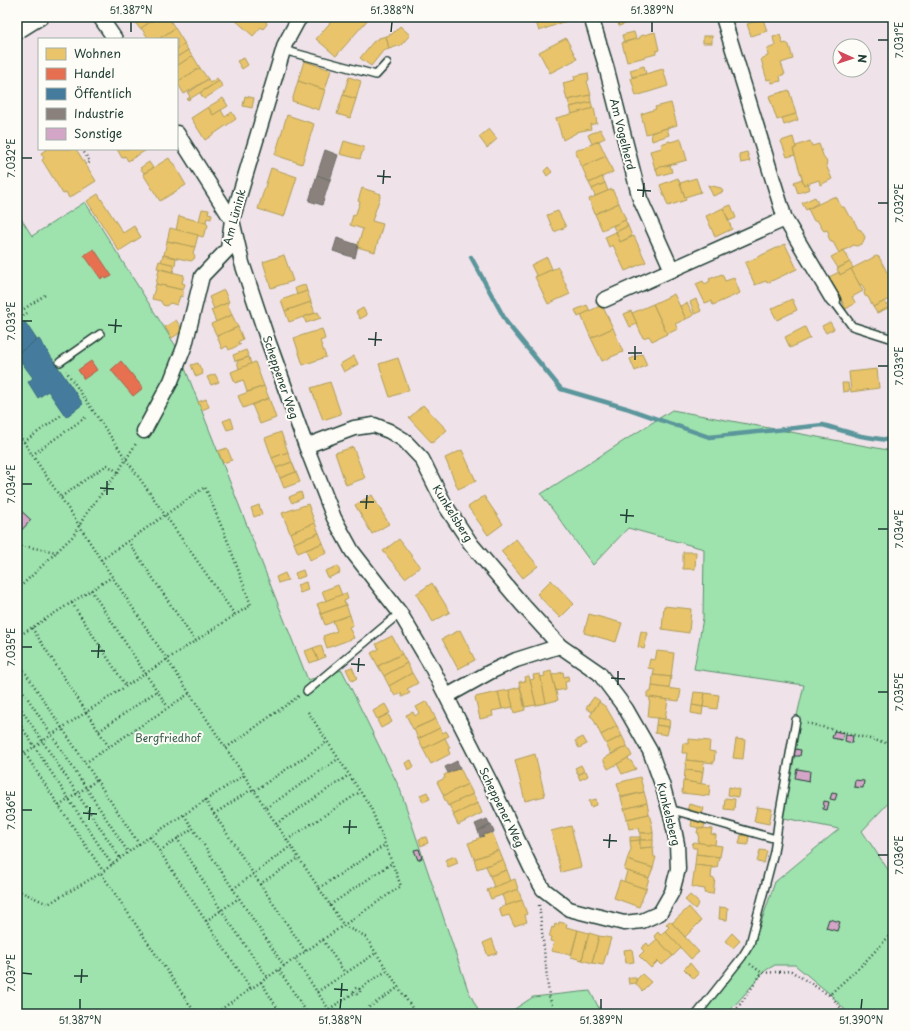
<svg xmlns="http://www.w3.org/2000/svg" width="910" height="1031" font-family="'Playpen Sans',sans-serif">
	<rect width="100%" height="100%" fill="#f0e2e9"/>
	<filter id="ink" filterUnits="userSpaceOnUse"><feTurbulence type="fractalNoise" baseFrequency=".025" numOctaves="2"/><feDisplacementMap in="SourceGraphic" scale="8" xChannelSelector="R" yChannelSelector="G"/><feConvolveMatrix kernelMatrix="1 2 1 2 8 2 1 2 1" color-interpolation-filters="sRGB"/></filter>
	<g filter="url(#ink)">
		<g fill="#9ee2ad" stroke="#5e9070">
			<path d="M85 202 177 348 308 680 342 670 400 789 468 990 480 1014H17V212L32 236Z"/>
			<path d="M672 410 893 451V798L862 831 893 877V1014H849L830 994 795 965H775L766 970 727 1014H700L754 943 775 882 839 829 779 817 796 720 804 685 694 669 703 618 704 549 628 528 593 565 541 494Z"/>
			<path d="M590 991 602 1014H507L533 997Z"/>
		</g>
		<g fill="#e9c46a" stroke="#ac9c5a">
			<path d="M142 17H148L151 22 140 29 135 22Z"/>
			<path d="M158 17H168L175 28 159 39H149L141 28Z"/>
			<path d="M232 17H270L266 22 267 24 263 29 261 27 253 36Z"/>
			<path d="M335 17H370L336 56 316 39Z"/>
			<path d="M541 17H568L569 20 539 31 535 19Z"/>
			<path d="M616 17H644L619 26Z"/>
			<path d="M763 19 767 31 751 36 747 24Z"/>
			<path d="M400 26 410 35 401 45 389 49 386 36 392 34Z"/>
			<path d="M175 28 185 44 177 49V39H159Z"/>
			<path d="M634 32 636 39 624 42 622 35Z"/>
			<path d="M655 32 659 50 656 51V54L627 62 622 43 640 38V36Z"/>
			<path d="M780 35 783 44 786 43 789 45 793 59 781 63 785 74 780 76 781 81 772 83 771 79 767 80 761 59 768 56 767 49 775 46 773 37Z"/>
			<path d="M386 36 389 49 383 51 371 66 360 58 373 42 379 38Z"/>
			<rect x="703" y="36" width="9" height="7"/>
			<path d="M566 38 577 59 550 73 539 52Z"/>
			<path d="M184 44 188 50 177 57V49Z"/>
			<path d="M188 50 192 56 177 66V57Z"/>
			<path d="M192 56H193L200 68 177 82V66Z"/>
			<path d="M244 58 248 65 242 69 237 61Z"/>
			<path d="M304 61 331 70 325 90 298 81Z"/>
			<path d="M644 66 646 74 632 77 630 70Z"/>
			<path d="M200 68 208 79 184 94 177 82Z"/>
			<path d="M663 69 668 86 636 96 631 78Z"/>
			<path d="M588 73 589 80 587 81 591 95 567 100 563 83 575 80 574 76Z"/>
			<path d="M349 77 361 81 356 99 343 95Z"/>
			<path d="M217 78 219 81 188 100 187 99 190 97 188 93 208 79 210 83Z"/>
			<path d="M219 81 223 87 204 99 200 93Z"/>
			<path d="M298 81 325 90 319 110 292 101Z"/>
			<path d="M789 90 796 114 777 120 769 96Z"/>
			<path d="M343 95 356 99 350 118 337 114Z"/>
			<path d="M590 95 591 102 570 107 568 100Z"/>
			<path d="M245 96 254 98 252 108 243 106Z"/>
			<path d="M223 98 228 106 213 115 208 107Z"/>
			<path d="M591 102 593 109 572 114 570 107Z"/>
			<path d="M671 103 677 125 646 134 641 114 656 109 655 107Z"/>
			<path d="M208 107 213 115 221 110 225 117 232 112 236 119 205 140 191 118Z"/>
			<path d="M594 108 597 123 590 125 591 129 576 132V133L563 140 556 118Z"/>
			<path d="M796 114 798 120 784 125 782 118Z"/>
			<path d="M287 115 314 124 302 164 275 155Z"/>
			<path d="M667 128 669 135 652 141 651 133Z"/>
			<path d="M489 129 497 139 487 148 479 137Z"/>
			<path d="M600 129 605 138 592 144 588 135Z"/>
			<path d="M793 137 796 148 793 149 795 155 787 157 781 141Z"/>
			<path d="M681 139 687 160 655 169 650 151 662 148 661 144 670 141V142Z"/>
			<path d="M344 141 364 147 360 159 340 154Z"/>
			<path d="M599 141 606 156 582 167 575 151Z"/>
			<path d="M810 141 812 146 819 144 824 158 827 162 826 165 832 179 820 185 819 180 804 185 793 149 796 148V146Z"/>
			<path d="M47 149H76L96 181 69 198 66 192 63 194 42 160 44 158 41 153Z"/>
			<path d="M117 149H148L128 161 125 156 122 158Z"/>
			<path d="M747 152 750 161 741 163 739 154Z"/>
			<path d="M606 156 613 172 589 183 582 167Z"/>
			<path d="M169 158 172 163H174L176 166V168L186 185 160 201 143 174Z"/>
			<path d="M149 162 153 168 144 173 140 168Z"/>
			<path d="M670 165 672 172 658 176 656 168Z"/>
			<path d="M548 167 552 172 547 176 544 171Z"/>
			<path d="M271 168 297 177 284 217 258 209Z"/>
			<path d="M602 177 605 183 592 189 589 183Z"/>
			<path d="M678 178 686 200 668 206 660 185Z"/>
			<path d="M696 178 701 192 685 197 680 183Z"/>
			<path d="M802 179 804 185 808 183 810 189 798 193 794 182Z"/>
			<path d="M605 183 608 191 595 196 592 189Z"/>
			<path d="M708 185 721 188 723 192 713 196Z"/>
			<path d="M362 188 381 194 372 221 383 224 375 252 357 247 363 229 350 225 353 215 355 216 360 202 358 201Z"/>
			<path d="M612 189 619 203 595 214 589 199Z"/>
			<path d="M98 194 123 233 134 226 141 237 119 251 87 201Z"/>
			<path d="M815 197 818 203 806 210 802 203Z"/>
			<path d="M833 197 837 198 841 207H844L849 216 852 217 858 229 861 230 865 237 863 243 857 246 854 245 839 253 833 242H831L828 236 829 234 827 230 824 231 823 230 817 220 814 221 808 209Z"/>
			<path d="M619 203 626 220 602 230 595 214Z"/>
			<path d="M731 205 736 218 729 221 723 208Z"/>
			<path d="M723 208 732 229 715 237 706 216Z"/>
			<path d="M202 209 209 210 208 213 212 214 211 219 207 218 206 222 199 221Z"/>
			<path d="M558 211 566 227 554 232 547 215Z"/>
			<path d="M179 216 206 223 208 225 207 229 205 231 203 237 176 230Z"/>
			<path d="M625 220 628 226 616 232 613 226Z"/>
			<path d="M628 226 632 236 620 242 616 232Z"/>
			<path d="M170 228 198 235 195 247 167 241Z"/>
			<path d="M616 232 620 242 634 236 646 262 625 271 613 245 609 247 605 237Z"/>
			<path d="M167 241 195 247 193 253 195 256 194 259 191 261 164 255Z"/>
			<path d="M785 244 797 269 767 283 766 281 755 285 745 263Z"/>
			<path d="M844 250 850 262 838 268 831 257Z"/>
			<path d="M163 255 176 258 175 265 161 262Z"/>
			<path d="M284 255 293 281 271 288 263 262Z"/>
			<path d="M876 256 879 257 888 274 891 275 893 279V298L873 307 868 297 865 296 864 293 865 290 862 285 859 284 851 269Z"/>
			<path d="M547 257 552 269 537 277 531 265Z"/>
			<path d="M159 261 175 265 173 272 157 268Z"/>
			<path d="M850 262 853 268 840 275 837 269Z"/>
			<path d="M558 267 570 294 548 304 535 277Z"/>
			<path d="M159 269 184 275 182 283 185 284 183 290 156 284Z"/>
			<path d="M851 269 863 291 852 297 855 302 854 304 846 309 829 277 839 272 840 275Z"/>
			<path d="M722 274 725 281 734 278 740 293 713 305 711 301 705 303 696 284 703 281 705 284 710 281 709 279Z"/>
			<path d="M156 284 183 290 182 297 180 296 177 305 170 303 169 304 166 306 163 305 161 302V301L152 299Z"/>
			<path d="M305 285 307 291 297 295 295 288Z"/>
			<path d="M224 290 229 302 214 309 209 297Z"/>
			<path d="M307 291 311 302 285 311 281 300Z"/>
			<path d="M674 294 686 319 675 324 678 329 667 334 653 304Z"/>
			<path d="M696 299 701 311 695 314 690 302Z"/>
			<path d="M792 299 797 310 777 320 771 309Z"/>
			<path d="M885 301 888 308 877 313 873 307Z"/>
			<path d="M311 302 315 313 289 322 285 311Z"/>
			<path d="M227 303 232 315 216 322 211 310Z"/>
			<path d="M687 303 694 315 686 319 680 306Z"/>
			<path d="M653 304 667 334 652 341 649 336 643 338 632 313Z"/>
			<path d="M587 305 590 311 578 317 575 310Z"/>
			<path d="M602 305 613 328 591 338 581 315Z"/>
			<path d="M363 308 367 315 360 319 356 312Z"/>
			<path d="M631 311 637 324 630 327 624 314Z"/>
			<path d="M318 312 321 318 306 323 304 317Z"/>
			<path d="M232 315 238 327 217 336 211 324Z"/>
			<path d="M176 320 182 329 181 332 172 338 165 327Z"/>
			<path d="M830 322 834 329 826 333 822 326Z"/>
			<path d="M238 327 243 339 238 342 239 345 241 344 229 350 227 346 222 349 217 336Z"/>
			<path d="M805 327 810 338 790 348 785 337Z"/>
			<path d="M613 328 623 352 602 361 591 338Z"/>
			<path d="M322 329 325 339 320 341 326 357 303 365 294 338Z"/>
			<path d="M246 350 249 357 235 361 233 355Z"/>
			<path d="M642 354 647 365 635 371 630 359Z"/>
			<path d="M354 356 358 364 344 372 340 364Z"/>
			<path d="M249 357 251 364 239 369 237 361Z"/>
			<path d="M398 358 409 390 390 397 379 364Z"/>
			<path d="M255 362 264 386 247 392 243 380 235 383 231 372Z"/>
			<path d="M198 363 203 374 196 377 191 365Z"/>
			<path d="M877 369 879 388 851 392 849 372Z"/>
			<path d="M215 374 219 382 211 385 207 377Z"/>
			<path d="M330 382 341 414 323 420 311 388Z"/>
			<path d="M842 383H848L849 391 843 392Z"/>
			<path d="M264 386 269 398 243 408 238 396Z"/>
			<path d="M269 398 276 418 260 424 252 405Z"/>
			<path d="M206 399 209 407 202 410 198 402Z"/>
			<path d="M423 405 447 430 432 443 409 418Z"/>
			<path d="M231 418 234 428 227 430 223 421Z"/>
			<path d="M281 432 288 452 272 458 265 438Z"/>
			<path d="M353 447 365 478 346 485 335 453Z"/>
			<path d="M227 448 232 460 223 463 218 451Z"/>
			<path d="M462 450 476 481 458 489 445 458Z"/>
			<path d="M288 452 292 462 276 468 272 458Z"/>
			<path d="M292 462 296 472 280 478 276 468Z"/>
			<path d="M296 472 300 482 284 488 280 478Z"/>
			<path d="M301 492 303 498 292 503 289 497Z"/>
			<path d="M372 495 389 524 372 534 355 505Z"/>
			<path d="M484 496 503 524 488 535 468 507Z"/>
			<path d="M308 504 315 523 290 533 282 513Z"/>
			<path d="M259 505 262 514 254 517 251 508Z"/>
			<path d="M315 523 319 533 294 543 290 533Z"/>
			<path d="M319 533 323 543 298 553 294 543Z"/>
			<path d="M399 539 420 567 405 578 383 551Z"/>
			<path d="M516 539 538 566 523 578 501 551Z"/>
			<path d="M323 543 327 553 310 560 306 550Z"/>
			<path d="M683 552H696L695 569H683Z"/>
			<path d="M338 566 340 573 328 578 325 571Z"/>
			<path d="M303 570 305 576 297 579 295 573Z"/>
			<path d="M285 573 288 580 278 583 276 577Z"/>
			<path d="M551 580 574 604 560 618 537 594Z"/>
			<path d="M306 582 308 590 300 593 297 585Z"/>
			<path d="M432 583 450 612 433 622 416 594Z"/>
			<path d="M338 585 342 595 326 601 322 591Z"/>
			<path d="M346 593 348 599 344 601 346 605 321 614 317 604Z"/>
			<path d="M346 605 350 615 325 625 321 614Z"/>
			<path d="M664 606 691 609 689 633 662 629Z"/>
			<path d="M589 614 622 623 616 642 584 633Z"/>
			<path d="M350 615 353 625 349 627 354 638 327 648 323 636 337 631 333 621Z"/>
			<path d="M460 630 475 660 458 669 442 639Z"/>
			<path d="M641 631 648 633 644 649 638 647Z"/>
			<path d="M392 636 402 654 378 666 371 653 379 649 376 644Z"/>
			<path d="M321 645 325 657 318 660 313 648Z"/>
			<path d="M313 648 318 660 310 663 305 651Z"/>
			<path d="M657 651 674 653 671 677 653 675 654 669 648 668 650 659 655 660Z"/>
			<path d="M402 654 407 663 384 676 378 666Z"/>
			<path d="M407 663 412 673 389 686 384 676Z"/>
			<path d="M352 667 357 678 352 681 346 669Z"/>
			<path d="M551 671 558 700 546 703 540 677 545 676 544 673Z"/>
			<path d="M563 672 564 677 568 676 569 681 565 682 566 689 556 691 552 675Z"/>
			<path d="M412 673 418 683 407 689 410 693 402 697 401 693 395 696 389 686Z"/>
			<path d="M540 674 546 703 536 705 530 680 534 679 533 675Z"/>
			<path d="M653 675 671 677 669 689 652 686Z"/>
			<path d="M529 676 536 705 525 707 519 682 526 681 525 677Z"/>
			<path d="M652 686 681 690 679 701 647 697V692H651Z"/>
			<path d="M520 687 525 710 514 713 509 690Z"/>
			<path d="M509 690 513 707 502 709 498 692Z"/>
			<path d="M498 692 502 709 492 711 493 716 480 719 475 697Z"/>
			<path d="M694 692 705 693 703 707 692 705Z"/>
			<path d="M705 693 719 695 717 709 703 707Z"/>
			<path d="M594 697 600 701 592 712 586 708Z"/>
			<path d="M650 697 668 700 665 719 648 717Z"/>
			<path d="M427 701 436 719 413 729 406 715 413 712 415 716 419 713 416 707Z"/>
			<path d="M599 702 606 707 617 726 601 735 593 718 590 716Z"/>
			<path d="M385 704 390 713 377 719 373 711Z"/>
			<path d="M692 705 703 707 702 715 691 713Z"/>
			<path d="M388 714 392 722 381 728 377 720Z"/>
			<path d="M657 718 670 720 669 727 656 725Z"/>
			<path d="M436 719 440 728 418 739 414 729Z"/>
			<path d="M656 725 669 727 667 735 655 733Z"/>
			<path d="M617 726 622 736 606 744 601 735Z"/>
			<path d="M440 728 443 733 446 731 449 736 423 749 418 739Z"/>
			<path d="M622 736 627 746 611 754 606 744Z"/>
			<path d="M583 737 587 744 579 748 575 741Z"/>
			<path d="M445 738 450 748 448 749 450 754 431 764 423 749Z"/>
			<path d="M689 739 710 741 709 751 715 752 714 763 686 760 687 753H682L683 743 689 744Z"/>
			<path d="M736 739 745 740 743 759 733 758Z"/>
			<path d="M627 746 632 756 608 769 603 759Z"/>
			<path d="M535 754 545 796 525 801 515 760Z"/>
			<path d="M628 758 630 761H631L636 769 622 774 617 764Z"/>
			<path d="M411 760 414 767 408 770 405 763Z"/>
			<path d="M686 760 704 762 703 772 685 770Z"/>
			<path d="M581 765 584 771 578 774 575 768Z"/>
			<path d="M460 768 468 784 444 796 437 782 445 778 444 775Z"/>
			<path d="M685 770 703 772 701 784 684 781Z"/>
			<path d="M586 771 588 776 580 780 578 775Z"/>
			<path d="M640 777 644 792 621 797 617 783Z"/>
			<path d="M683 781 710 785 709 796 682 793Z"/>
			<path d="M468 784 473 794 448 806 443 796Z"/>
			<path d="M729 787 739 789 738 797 728 795Z"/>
			<path d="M427 792 430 799 423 802 420 795Z"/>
			<path d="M644 792 647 803 624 809 621 798Z"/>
			<path d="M473 794 478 803 454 815 449 805Z"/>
			<path d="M725 798 735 799 734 810 724 809Z"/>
			<path d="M596 799 597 805 591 807 589 801Z"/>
			<path d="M478 803 482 813 458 825 453 815Z"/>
			<path d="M647 803 649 814 627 819 624 809Z"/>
			<path d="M689 804 704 808 702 815 687 811Z"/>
			<path d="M757 807 772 809 769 824 754 821Z"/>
			<path d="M649 814 652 825 653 833H640L639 828 635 829 634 828 629 829 627 819Z"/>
			<path d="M692 820 705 824 703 829 691 826Z"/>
			<path d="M571 826 581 867 561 872 551 831Z"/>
			<path d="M698 828 703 829V828L712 829 711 834 716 835 715 845 698 843 699 833H697Z"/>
			<path d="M492 832 499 850 474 859 468 843 477 840 476 839 484 836 483 835Z"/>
			<rect x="640" y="833" width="13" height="7"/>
			<path d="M741 835 749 836 748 845 739 844Z"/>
			<path d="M426 837 428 843 421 846 419 839Z"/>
			<path d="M630 837H640V840L630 841Z"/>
			<path d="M640 840V848L653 847 654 857H656L653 868 627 860 631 849 630 841Z"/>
			<path d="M640 840H653V847L640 848Z"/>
			<path d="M694 842 722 846 720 857 696 854 697 848H693L692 846V844Z"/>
			<path d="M499 850 503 860 477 869 474 859Z"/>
			<path d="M760 850 767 851 764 863 757 862Z"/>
			<path d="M696 854 719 857 717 868 695 865Z"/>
			<path d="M455 856 458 863 448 867 445 860Z"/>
			<path d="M503 860 507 870 490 876 486 866Z"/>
			<path d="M627 860 653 868 649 878 624 870Z"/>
			<path d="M695 865 712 867 711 878 715 879 713 894 704 893 705 889 692 887Z"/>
			<path d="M507 870 511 881 494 887 490 876Z"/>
			<path d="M627 871 649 878 646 889 624 882Z"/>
			<path d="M515 879 518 889 491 899 487 890Z"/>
			<path d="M620 880 646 889 639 907 614 898Z"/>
			<path d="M518 889 522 900 506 906 502 895Z"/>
			<path d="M690 895 699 903 695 909 685 900Z"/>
			<path d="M522 900 527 914 525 915 527 922 514 926 509 915 502 917 499 908Z"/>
			<path d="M689 907 701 921 685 937 672 923Z"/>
			<path d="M720 907 728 908 727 920 719 919Z"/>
			<path d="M670 921 699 952 691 959 665 931 669 927 666 924Z"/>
			<path d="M559 922 567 924 566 927 578 930 571 955 551 951 554 942 550 941 551 937H549L552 927 554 928 555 924 558 925Z"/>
			<path d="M578 930 589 933 582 960 571 957Z"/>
			<path d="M665 931 681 948 673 956 654 936 658 932 660 935Z"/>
			<path d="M589 933 599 936 592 963 582 960Z"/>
			<path d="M732 933 740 941 733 948 725 941Z"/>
			<path d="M599 936 611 938 603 965 592 963Z"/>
			<path d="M492 939 497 953 488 956 483 943Z"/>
			<path d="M657 939 673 956 662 965 658 961 651 968 639 956 644 951 641 948 647 943 649 946Z"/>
			<path d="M632 949 634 962 626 963 624 950Z"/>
			<path d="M690 963 699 974 694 979 684 969Z"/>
			<path d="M642 974 651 982 642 991 636 984V980Z"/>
			<path d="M628 978H636V983L629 984Z"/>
		</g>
		<g fill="#e76f51" stroke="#ab6048">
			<path d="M94 249 112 276 106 279 104 276 101 279 84 255Z"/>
			<path d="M91 361 97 370 84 379 78 370Z"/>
			<path d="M121 361 143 388 133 396 111 370Z"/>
		</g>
		<g fill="#457b9d" stroke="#3a687e">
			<path d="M25 322 37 340 17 354V327Z"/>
			<path d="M39 339 83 404 66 417 48 391 38 398 28 382 33 378 17 356V354Z"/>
		</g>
		<g fill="#8a817c" stroke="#6a6d66">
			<path d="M325 150 338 155 330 180 317 175Z"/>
			<path d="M317 175 330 180 322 205 309 201Z"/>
			<path d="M337 238 358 245 355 258 333 251Z"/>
			<path d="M457 761 460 768 448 773 445 767Z"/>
			<path d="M487 819 490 825 478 831 475 824Z"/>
			<path d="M491 825 494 832 483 835 484 836 480 837 478 831Z"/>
		</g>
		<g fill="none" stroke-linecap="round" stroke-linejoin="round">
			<path stroke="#5a969b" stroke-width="4.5" d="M471 257 507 323 561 389 626 408 709 437 823 425 861 436 893 441"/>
		</g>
		<g fill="#d3a5c7" stroke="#1f3d34">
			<path d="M17 507 31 520 17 535Z"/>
			<path d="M834 731 844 733 842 740 832 738Z"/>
			<path d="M846 735 853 736 852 743 845 741Z"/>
			<path d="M795 749 801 750 800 756H794Z"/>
			<path d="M797 769 810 771 809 781 795 778Z"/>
			<path d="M855 780 864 781 863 788 854 787Z"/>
			<path d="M832 793 837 794 835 800 830 799Z"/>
			<path d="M824 801 829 802 827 810 823 809Z"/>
			<path d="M419 849 422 858 418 860 414 850Z"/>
			<path d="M829 919 840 922 837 931 826 928Z"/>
		</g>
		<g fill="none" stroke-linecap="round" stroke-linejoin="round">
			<g stroke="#1f3d34" stroke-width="10">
				<g id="service">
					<path d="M283 50 376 75 387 63"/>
					<path d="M833 300 852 326 893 339"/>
					<path d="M60 362 100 334"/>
					<path d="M307 691 400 613"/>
					<path d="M669 809 776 839 774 852 750 944 742 957 697 1014"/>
					<path d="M776 839 779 817 796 720"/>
				</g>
			</g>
			<g stroke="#1f3d34" stroke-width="17">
				<g id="minor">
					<path d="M100 17 115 39"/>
					<path d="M591 17 606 66 640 199 672 270"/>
					<path d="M723 17 785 219 833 300"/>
					<path d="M17 32 41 17"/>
					<path d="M177 133 232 220 242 263 266 335 306 446 334 518 352 551 400 613 429 662 491 784 531 868 543 889 569 909 624 923 642 921 660 913 672 892 678 869 677 844 672 819 662 784 650 751 626 709 599 673 560 646 521 603 471 544 445 505 422 459 404 440 389 431 374 425 354 428 306 446"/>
					<path d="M604 300 785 219"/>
					<path d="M144 431 171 381 185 345 202 276 228 249 232 220 285 44 298 20 301 17"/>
					<path d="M447 696 490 672 516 660 560 646"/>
				</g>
			</g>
			<g stroke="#1f3d34" stroke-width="2.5" stroke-dasharray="1 3" stroke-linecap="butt">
				<path d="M82 149 90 162 86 165"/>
				<path d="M24 309 45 295"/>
				<path d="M17 321 27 313"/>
				<path d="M17 432 79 525 101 560 344 926 365 936 416 1014"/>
				<path d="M24 442 63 414"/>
				<path d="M32 455 86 417"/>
				<path d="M61 497 89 477 107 465 118 472"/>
				<path d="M128 541 195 641"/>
				<path d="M17 545 57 552"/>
				<path d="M101 560 205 487 228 542 251 605 235 615"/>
				<path d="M17 590 73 536 86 514 118 472 137 442"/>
				<path d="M91 590 145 673 168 707"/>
				<path d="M72 603 126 686"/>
				<path d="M32 628 109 747"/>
				<path d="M17 637 112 577"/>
				<path d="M17 660 139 844 101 873"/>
				<path d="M17 682 128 852"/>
				<path d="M17 703 120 858"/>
				<path d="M17 720 112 865"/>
				<path d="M807 723 886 743 893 746"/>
				<path d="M99 731 157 691"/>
				<path d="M17 741 59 806 103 871"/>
				<path d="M226 748 299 696"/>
				<path d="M25 753 62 728 235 615 126 459 66 371"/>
				<path d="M85 763 190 693"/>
				<path d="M205 800 260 884 299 858"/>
				<path d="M59 806 97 780"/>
				<path d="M266 808 338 759"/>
				<path d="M214 814 249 791H254L327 742"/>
				<path d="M184 815 284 966"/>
				<path d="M276 824 349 775"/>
				<path d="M150 837 251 989"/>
				<path d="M177 838 221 910 268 978"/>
				<path d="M287 840 360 792"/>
				<path d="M139 844 244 775"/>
				<path d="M160 851 193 828"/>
				<path d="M260 884 306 952"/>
				<path d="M319 888 385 845"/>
				<path d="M233 889 291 846"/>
				<path d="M17 890 48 904 101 873 196 1014"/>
				<path d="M330 905 392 863"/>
				<path d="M539 905 540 913 549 996 553 1008 556 1014"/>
				<path d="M206 921 239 898"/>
				<path d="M323 940 345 973"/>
				<path d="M295 959 332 1014"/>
				<path d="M750 964 762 973 791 971 829 995 863 964 893 932"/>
				<path d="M279 970 308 1014"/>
				<path d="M261 982 281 1014"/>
				<circle cx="357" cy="991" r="3"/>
				<path d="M359 989 388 970"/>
				<path d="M317 992 376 953"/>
				<path d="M830 994 845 1014"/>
				<path d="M329 1009 354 993"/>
				<path d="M214 1014 401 886 371 808 308 712"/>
				<path d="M359 1014 399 987"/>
				<path d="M548 1014 553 1008"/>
				<path d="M732 1014 739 1006 762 973"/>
			</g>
			<use href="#service" stroke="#fdfcf7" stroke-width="7"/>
			<use href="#minor" stroke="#fdfcf7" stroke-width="14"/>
		</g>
	</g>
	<path fill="none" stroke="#1f3d34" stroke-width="1.5" d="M131 32V22M391 32 392 22M652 32V22M878 40H888M22 158H32M377 176 391 177M383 184 384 170M637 190 651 191M643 197 644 183M878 203H888M22 321H32M108 325 122 326M115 333 116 319M368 339 382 340M375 346 376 332M628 353H642M635 360V346M878 366H888M22 484H32M100 488 114 489M107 495V481M360 502H374M366 509 367 495M620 515 634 516M626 523 627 509M878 529H888M22 647H32M91 651H105M98 658 99 644M351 664 365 665M358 672 359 658M611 678 625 679M618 685V671M878 692H888M22 810H32M83 813 97 814M89 820 90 807M343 827H357M349 834 350 820M603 840 617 841M609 848 610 834M878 855H888M22 973 32 974M74 976H88M81 983 82 969M334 989 348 990M341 997 342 983M80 1009V999M340 1009 341 999M601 1009V999M861 1009 862 999"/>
	<g text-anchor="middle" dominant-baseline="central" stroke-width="4" stroke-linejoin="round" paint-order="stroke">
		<g font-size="11" fill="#1f3d34" stroke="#fdfcf7">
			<text transform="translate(623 134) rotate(76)">Am Vogelherd</text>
			<text transform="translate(234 217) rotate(-75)">Am Lünink</text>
			<text transform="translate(281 377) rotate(71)">Scheppener Weg</text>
			<text transform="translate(453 513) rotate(58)">Kunkelsberg</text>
			<text transform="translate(502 807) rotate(64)">Scheppener Weg</text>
			<text transform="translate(669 814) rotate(76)">Kunkelsberg</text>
		</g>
		<g font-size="11" fill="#385e4c" stroke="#fdfcf7">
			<text x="168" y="737">Bergfriedhof</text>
		</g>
	</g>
	<rect width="910" height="1031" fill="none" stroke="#fdfcf7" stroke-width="44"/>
	<rect x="38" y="38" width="140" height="112" fill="#fdfcf7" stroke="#a4b0a9"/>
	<rect x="46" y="48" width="20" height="12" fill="#e9c46a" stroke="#a4b0a9"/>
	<text x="74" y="58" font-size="12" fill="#1f3d34">Wohnen</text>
	<rect x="46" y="68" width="20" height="12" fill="#e76f51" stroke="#a4b0a9"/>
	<text x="74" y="78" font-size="12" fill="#1f3d34">Handel</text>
	<rect x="46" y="88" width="20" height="12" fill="#457b9d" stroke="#a4b0a9"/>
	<text x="74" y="98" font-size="12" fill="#1f3d34">Öffentlich</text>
	<rect x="46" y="108" width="20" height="12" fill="#8a817c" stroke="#a4b0a9"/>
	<text x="74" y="118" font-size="12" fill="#1f3d34">Industrie</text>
	<rect x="46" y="128" width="20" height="12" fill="#d3a5c7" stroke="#a4b0a9"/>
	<text x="74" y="138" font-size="12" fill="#1f3d34">Sonstige</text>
	<g transform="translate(852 58) rotate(93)"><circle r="19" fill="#fdfcf7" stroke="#a4b0a9"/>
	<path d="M0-3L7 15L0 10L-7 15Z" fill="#d1495b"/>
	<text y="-6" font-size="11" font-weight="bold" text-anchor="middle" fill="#1f3d34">N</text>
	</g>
	<rect x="22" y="22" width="866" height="987" fill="none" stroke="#1f3d34" stroke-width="1.5"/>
	<g font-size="10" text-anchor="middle" fill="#1f3d34">
		<text x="131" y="14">51.387°N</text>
		<text x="392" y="14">51.388°N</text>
		<text x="652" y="14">51.389°N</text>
		<text transform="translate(899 40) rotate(-90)" y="4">7.031°E</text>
		<text transform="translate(11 158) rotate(-90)" y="4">7.032°E</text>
		<text transform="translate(899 203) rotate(-90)" y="4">7.032°E</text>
		<text transform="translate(11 321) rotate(-90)" y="4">7.033°E</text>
		<text transform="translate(899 366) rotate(-90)" y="4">7.033°E</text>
		<text transform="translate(11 484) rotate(-90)" y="4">7.034°E</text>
		<text transform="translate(899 529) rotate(-90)" y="4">7.034°E</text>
		<text transform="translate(11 647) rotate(-90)" y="4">7.035°E</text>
		<text transform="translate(899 692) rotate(-90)" y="4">7.035°E</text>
		<text transform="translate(11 810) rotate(-90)" y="4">7.036°E</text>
		<text transform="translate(899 855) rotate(-90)" y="4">7.036°E</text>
		<text transform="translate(11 973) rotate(-90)" y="4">7.037°E</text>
		<text x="80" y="1024">51.387°N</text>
		<text x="340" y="1024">51.388°N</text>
		<text x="601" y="1024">51.389°N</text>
		<text x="861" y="1024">51.390°N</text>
	</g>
</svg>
